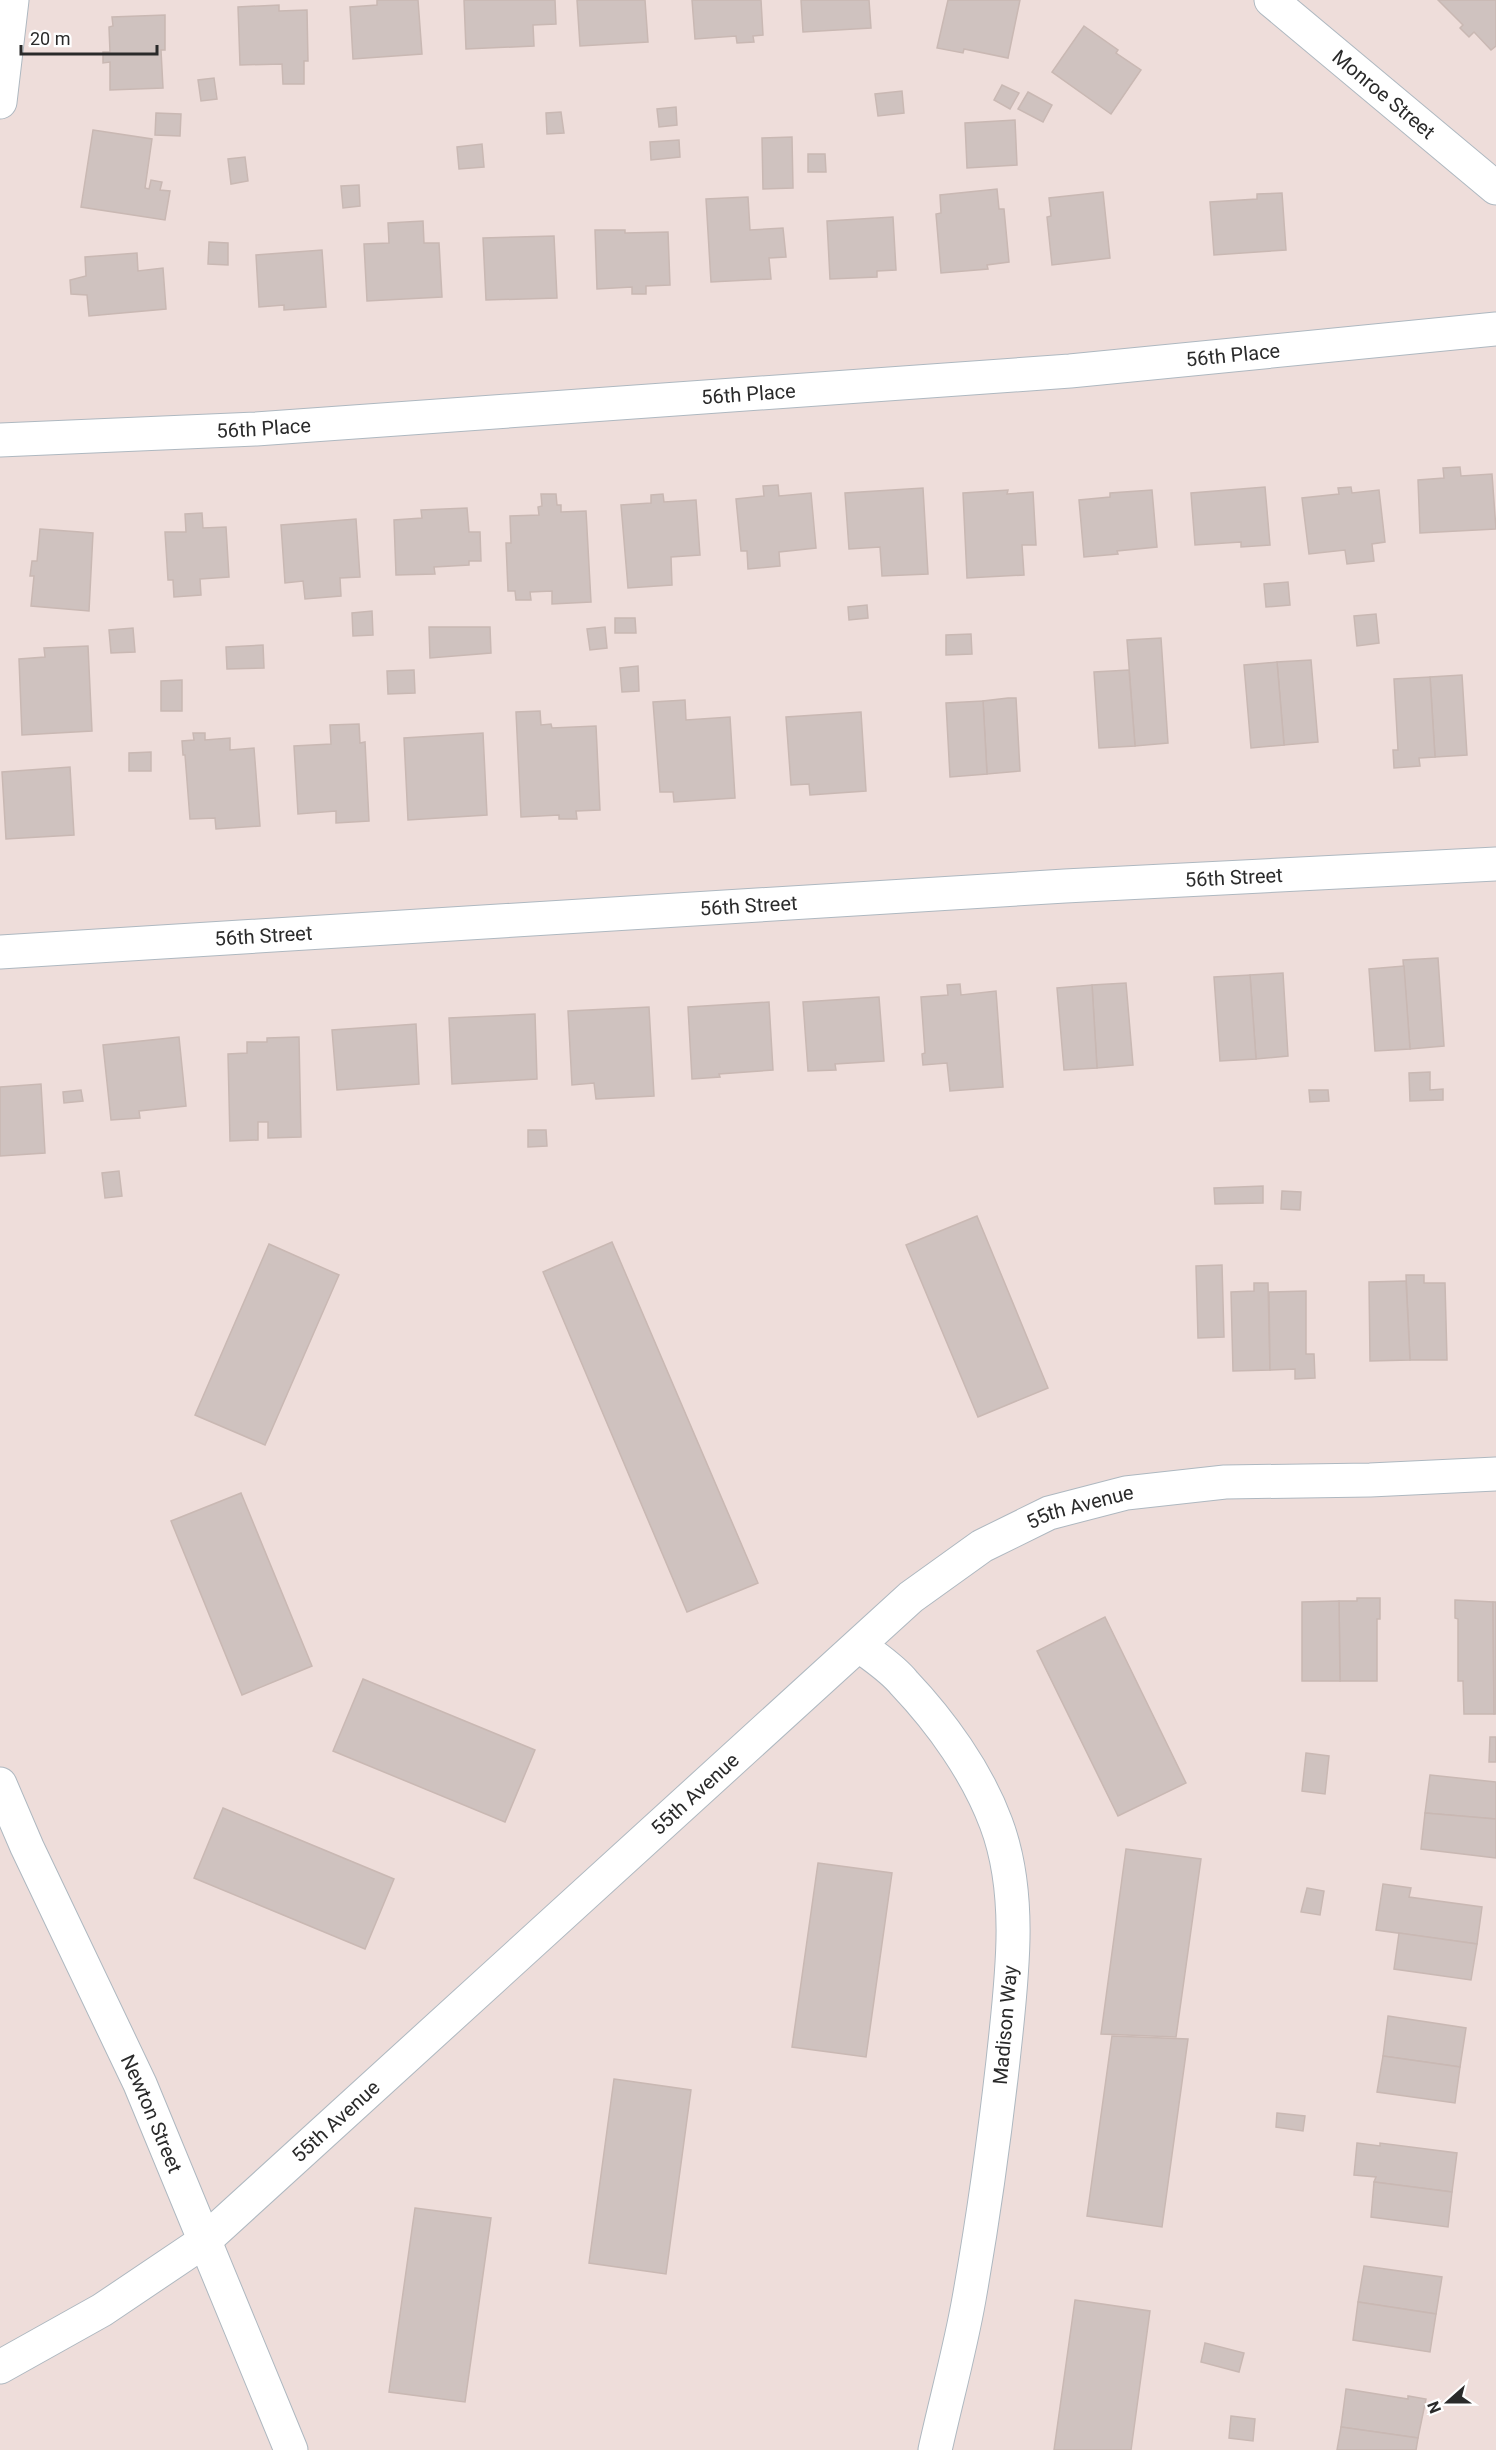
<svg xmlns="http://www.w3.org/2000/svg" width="1496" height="2450" font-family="Roboto,sans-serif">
	<rect width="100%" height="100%" fill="#eeddda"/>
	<g fill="#cfc2bf" stroke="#c9b8b3" stroke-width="1.5">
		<path d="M377 0H418L422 54 353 59 350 7 377 5Z"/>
		<path d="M464 0H555L556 24 533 25 534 46 466 49Z"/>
		<path d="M577 0H645L648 42 580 46Z"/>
		<path d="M692 0H761L763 35 753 36 754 42 737 43 736 36 695 39Z"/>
		<path d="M801 0H869L871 28 803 32Z"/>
		<path d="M948 0H1020L1008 58 964 49 963 53 937 48Z"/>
		<path d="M1438 0H1496V46L1491 50 1474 32 1469 37 1460 28 1463 25Z"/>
		<path d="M279 5V11L307 10 308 61H304V84H283L282 64 240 65 238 7Z"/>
		<path d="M165 15V50H161L163 88 110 90V62L103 63V52H110L109 27 113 26 112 17Z"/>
		<path d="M1084 26 1118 50 1116 53 1141 70 1111 114 1052 72Z"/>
		<path d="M214 78 217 99 201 101 198 80Z"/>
		<path d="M1002 85 1019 93 1010 109 994 100Z"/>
		<path d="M902 91 904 113 878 116 875 94Z"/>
		<path d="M1028 92 1052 105 1043 122 1018 109Z"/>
		<path d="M676 107 677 125 659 127 657 109Z"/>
		<path d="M561 112 564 133 547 134 546 113Z"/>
		<path d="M156 113 181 114 180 136 155 135Z"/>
		<path d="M1015 120 1017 165 967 168 965 123Z"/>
		<path d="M93 130 152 139 145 188 149 189 151 180 162 182 160 190 170 191 165 220 81 207Z"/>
		<path d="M792 137 793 188 763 189 762 138Z"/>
		<path d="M679 140 680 157 651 160 650 142Z"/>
		<path d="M482 144 484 167 459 169 457 147Z"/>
		<path d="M808 154H825L826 172H808Z"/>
		<path d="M245 157 248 181 231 184 228 159Z"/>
		<path d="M359 185 360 206 343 208 341 186Z"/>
		<path d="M997 189 999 209H1004L1009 262 987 265 988 269 941 273 936 214 941 213 940 195Z"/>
		<path d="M1103 192 1110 258 1052 265 1047 217 1051 216 1049 198Z"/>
		<path d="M1282 193 1286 250 1214 255 1210 202 1257 199V194Z"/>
		<path d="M748 197 750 230 783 228 786 257 769 258 771 279 711 282 706 199Z"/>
		<path d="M893 217 896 270 877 271V277L830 279 827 221Z"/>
		<path d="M423 221 424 243H439L442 297 367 301 364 244 389 243 388 223Z"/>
		<path d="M595 230H625V233L668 232 670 285 646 286V294H632V287L597 289Z"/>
		<path d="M554 236 557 298 486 300 483 238Z"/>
		<path d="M209 242 228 243V265L208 264Z"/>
		<path d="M322 250 326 307 284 310V305L259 307 256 255Z"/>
		<path d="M137 253 138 271 163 268 166 309 89 316 87 295 71 294 70 280 86 276 85 257Z"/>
		<path d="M1460 467 1461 476 1492 474 1496 529 1420 533 1418 480 1444 478 1443 468Z"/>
		<path d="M778 485 779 496 811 493 816 548 779 552 780 566 748 569 747 551H741L736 499 764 496 763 486Z"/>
		<path d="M1265 487 1270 545 1241 547V542L1195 545 1191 493Z"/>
		<path d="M1351 487 1352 493 1379 490 1385 542 1372 544 1374 561 1347 564 1345 550 1309 554 1302 498 1339 494 1338 488Z"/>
		<path d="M923 488 928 574 882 576 880 547 849 549 845 493Z"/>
		<path d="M1008 490 1007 494 1033 492 1036 545H1022L1024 575 967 578 963 493Z"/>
		<path d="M1152 490 1157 547 1117 551 1118 554 1084 557 1079 500 1110 497V493Z"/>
		<path d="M541 494H556L557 505H561V512L586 511 591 602 552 604V591L530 592 531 600H516L515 591H508L506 543H511L510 516 539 515 538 507 542 506Z"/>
		<path d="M663 494 664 502 696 500 700 555 671 557 672 585 628 588 621 505 651 503V495Z"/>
		<path d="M467 508 469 532H480L481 561H469V565L434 567 435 574 396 575 394 520 422 518 421 510Z"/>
		<path d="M202 513 203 528 226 527 229 577 200 579 201 595 174 597 173 580H168L165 532H186L185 514Z"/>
		<path d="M356 519 360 577 340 578 341 596 305 599 303 581 285 583 281 525Z"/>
		<path d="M40 529 93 533 89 611 31 606 34 576H30L32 561H37Z"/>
		<path d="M1288 582 1290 605 1266 607 1264 584Z"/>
		<path d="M867 605 868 618 849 620 848 607Z"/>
		<path d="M372 611 373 635 353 636 352 613Z"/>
		<path d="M1376 614 1379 643 1357 646 1354 616Z"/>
		<path d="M615 618H635L636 633H615Z"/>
		<path d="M429 627H490L491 653 430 658Z"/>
		<path d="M605 627 607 648 590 650 587 629Z"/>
		<path d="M133 628 135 652 111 653 109 630Z"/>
		<path d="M971 634 972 654 946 655V635Z"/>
		<path d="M1161 638 1168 743 1135 746 1127 640Z"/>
		<path d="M263 645 264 668 227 669 226 647Z"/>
		<path d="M88 646 92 731 22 735 19 659 45 657 44 648Z"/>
		<path d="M1311 660 1318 742 1284 745 1277 662Z"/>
		<path d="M1277 662 1284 745 1251 748 1244 665Z"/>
		<path d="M638 666 639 691 622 692 620 668Z"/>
		<path d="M414 670 415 693 388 694 387 671Z"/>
		<path d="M1129 670 1135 746 1099 748 1094 672Z"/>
		<path d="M1462 675 1467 755 1435 757 1430 677Z"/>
		<path d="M1430 677 1435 757 1419 758 1420 766 1394 768 1393 750H1398L1394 679Z"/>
		<path d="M182 680V711H161V681Z"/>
		<path d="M1008 698H1016L1020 771 987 774 983 701Z"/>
		<path d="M685 700 686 720 730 717 735 798 674 802 673 792H660L653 702Z"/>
		<path d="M983 701 987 774 950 777 946 703Z"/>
		<path d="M540 711 541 725 551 724 552 728 596 726 600 810 576 811 577 819H559V815L521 817 516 712Z"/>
		<path d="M861 712 866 791 810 795 809 784 791 785 786 717Z"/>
		<path d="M359 724 360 743 365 742 369 821 336 823V811L298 814 294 746 331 744 330 725Z"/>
		<path d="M193 733H205V740L230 738V750L254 748 260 826 216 829 215 818 190 819 185 755H183L182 741 194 740Z"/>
		<path d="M483 733 487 815 408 820 404 738Z"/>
		<path d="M151 752V771H129V753Z"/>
		<path d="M70 767 74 835 6 839 2 772Z"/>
		<path d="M1438 958 1444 1046 1410 1049 1403 960Z"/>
		<path d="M1404 966 1410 1049 1375 1051 1369 969Z"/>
		<path d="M1283 973 1288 1056 1256 1059 1250 975Z"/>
		<path d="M1250 975 1256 1059 1220 1061 1214 977Z"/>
		<path d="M1126 983 1133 1065 1097 1068 1092 985Z"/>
		<path d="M960 984 961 995 996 991 1003 1087 950 1091 947 1063 923 1065 922 1054 925 1053 921 997 948 995 947 985Z"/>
		<path d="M1092 985 1097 1068 1064 1070 1057 988Z"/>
		<path d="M879 997 884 1061 835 1064 836 1070 808 1071 803 1002Z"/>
		<path d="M769 1002 773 1070 719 1074 720 1077 692 1079 688 1007Z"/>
		<path d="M649 1007 654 1096 596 1099 594 1083 572 1085 568 1011Z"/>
		<path d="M535 1014 537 1079 452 1084 449 1018Z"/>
		<path d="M416 1024 419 1084 337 1090 332 1030Z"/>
		<path d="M179 1037 186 1106 139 1111 140 1118 111 1120 103 1045Z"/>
		<path d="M299 1037 301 1137 268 1138V1122H258V1140L230 1141 228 1054 247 1053V1042H267V1038Z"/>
		<path d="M1430 1072V1090L1443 1089V1100L1410 1101 1409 1073Z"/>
		<path d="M41 1084 45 1153 0 1156V1087Z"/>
		<path d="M81 1090 83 1101 64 1103 63 1092Z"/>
		<path d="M1309 1090H1328L1329 1101 1310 1102Z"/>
		<path d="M528 1130H546L547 1146 528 1147Z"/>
		<path d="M119 1171 122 1196 105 1198 102 1173Z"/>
		<path d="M1263 1186V1203L1215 1204 1214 1188Z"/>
		<path d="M1282 1191 1301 1192 1300 1210 1281 1209Z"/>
		<path d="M977 1216 1048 1388 978 1417 906 1245Z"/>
		<path d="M612 1242 758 1583 687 1612 543 1272Z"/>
		<path d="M269 1244 339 1275 265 1445 195 1415Z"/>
		<path d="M1222 1265 1224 1337 1198 1338 1196 1266Z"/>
		<path d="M1406 1275H1424V1283H1445L1447 1360H1410Z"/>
		<path d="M1406 1281 1410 1360 1370 1361 1369 1282Z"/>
		<path d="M1254 1283H1268L1270 1370 1233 1371 1231 1292 1254 1291Z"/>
		<path d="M1306 1291V1354H1314L1315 1378 1295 1379V1369L1270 1370 1269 1292Z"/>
		<path d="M241 1493 312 1666 242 1695 171 1521Z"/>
		<path d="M1357 1598H1380V1619H1377V1681H1340L1339 1601H1357Z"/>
		<path d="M1455 1600 1493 1602 1494 1714H1464L1463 1681H1458V1619L1455 1618Z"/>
		<path d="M1339 1601 1340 1681H1302V1602Z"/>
		<path d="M1493 1602H1496V1714H1494Z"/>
		<path d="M1105 1617 1186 1783 1118 1816 1037 1651Z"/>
		<path d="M363 1679 535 1750 505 1822 333 1751Z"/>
		<path d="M1490 1737H1496V1762H1489Z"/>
		<path d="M1306 1753 1329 1756 1325 1794 1302 1791Z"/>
		<path d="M1430 1775 1496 1782V1819L1425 1813Z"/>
		<path d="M223 1808 394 1879 365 1949 194 1878Z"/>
		<path d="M1425 1813 1496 1819V1858L1421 1849Z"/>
		<path d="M1126 1849 1201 1859 1176 2037 1101 2034Z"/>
		<path d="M818 1863 892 1873 866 2057 792 2047Z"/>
		<path d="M1383 1884 1411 1888 1409 1897 1482 1907 1477 1944 1376 1930Z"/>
		<path d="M1307 1888 1324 1891 1320 1915 1301 1912Z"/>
		<path d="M1399 1933 1477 1944 1471 1980 1394 1969Z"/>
		<path d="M1388 2016 1466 2028 1460 2067 1383 2056Z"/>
		<path d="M1112 2036 1188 2039 1162 2227 1087 2216Z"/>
		<path d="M1383 2056 1460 2067 1455 2103 1377 2092Z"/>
		<path d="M614 2079 691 2090 666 2274 589 2263Z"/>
		<path d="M1277 2113 1305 2116 1303 2131 1276 2127Z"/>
		<path d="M1357 2143 1380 2146V2143L1457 2153 1452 2192 1374 2182 1376 2177 1354 2175Z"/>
		<path d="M1374 2182 1452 2192 1448 2227 1371 2217Z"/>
		<path d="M415 2208 491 2218 465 2402 389 2392Z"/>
		<path d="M1364 2266 1442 2277 1436 2314 1358 2302Z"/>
		<path d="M1075 2300 1150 2311 1131 2450H1054Z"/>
		<path d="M1358 2302 1436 2314 1430 2352 1353 2340Z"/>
		<path d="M1205 2343 1244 2353 1239 2372 1201 2362Z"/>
		<path d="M1346 2389 1408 2399V2396L1426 2399 1418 2438 1341 2427Z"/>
		<path d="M1231 2416 1255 2419 1253 2441 1229 2438Z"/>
		<path d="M1341 2427 1418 2438 1416 2450H1337Z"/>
	</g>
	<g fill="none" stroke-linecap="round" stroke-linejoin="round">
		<g stroke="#aeb8c0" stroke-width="35">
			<g id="minor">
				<path id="s1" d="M1271 0 1496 188"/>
				<path d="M0 102 12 0"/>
				<path id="s2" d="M0 440 256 429 1070 371 1496 329"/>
				<path id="s3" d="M0 952 1065 886 1496 864"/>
				<path d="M859 1645C874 1657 892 1668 904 1683 941 1722 977 1772 996 1823 1024 1897 1011 1984 1003 2061 994 2141 983 2220 969 2299 960 2350 946 2400 935 2450"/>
				<path id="s4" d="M0 1784 27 1847 140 2084 291 2450"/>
				<path id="s5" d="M0 2367 102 2310 203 2242 911 1597 982 1546 1049 1513 1126 1493 1225 1482 1370 1480 1496 1474"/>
			</g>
		</g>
		<use href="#minor" stroke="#fff" stroke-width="33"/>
	</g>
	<g text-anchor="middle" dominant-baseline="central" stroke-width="5" stroke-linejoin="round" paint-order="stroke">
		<g font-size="20" fill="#2a2a2a" stroke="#fff">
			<text stroke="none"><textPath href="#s1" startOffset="147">Monroe Street</textPath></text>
			<text stroke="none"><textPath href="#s2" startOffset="1236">56th Place</textPath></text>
			<text stroke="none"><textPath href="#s2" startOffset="750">56th Place</textPath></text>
			<text stroke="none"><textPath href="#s2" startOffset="264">56th Place</textPath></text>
			<text stroke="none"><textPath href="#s3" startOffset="1236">56th Street</textPath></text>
			<text stroke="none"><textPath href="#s3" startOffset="750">56th Street</textPath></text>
			<text stroke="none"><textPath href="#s3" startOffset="264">56th Street</textPath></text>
			<text stroke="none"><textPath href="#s5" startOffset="1390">55th Avenue</textPath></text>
			<text stroke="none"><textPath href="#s5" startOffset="904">55th Avenue</textPath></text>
			<text transform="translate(1005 2025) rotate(-85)">Madison Way</text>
			<text stroke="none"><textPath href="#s4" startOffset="363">Newton Street</textPath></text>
			<text stroke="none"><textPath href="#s5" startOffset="418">55th Avenue</textPath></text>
		</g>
	</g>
	<g transform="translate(1448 2402) rotate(249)" stroke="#ffffff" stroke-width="4.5" paint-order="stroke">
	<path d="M0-4.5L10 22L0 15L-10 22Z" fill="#2a2a2a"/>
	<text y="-9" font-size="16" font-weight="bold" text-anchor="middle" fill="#2a2a2a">N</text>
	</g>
	<path d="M21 45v9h136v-9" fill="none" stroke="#2a2a2a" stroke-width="3"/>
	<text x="30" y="45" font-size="18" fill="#2a2a2a" stroke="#ffffff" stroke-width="4.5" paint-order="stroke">20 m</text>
</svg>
